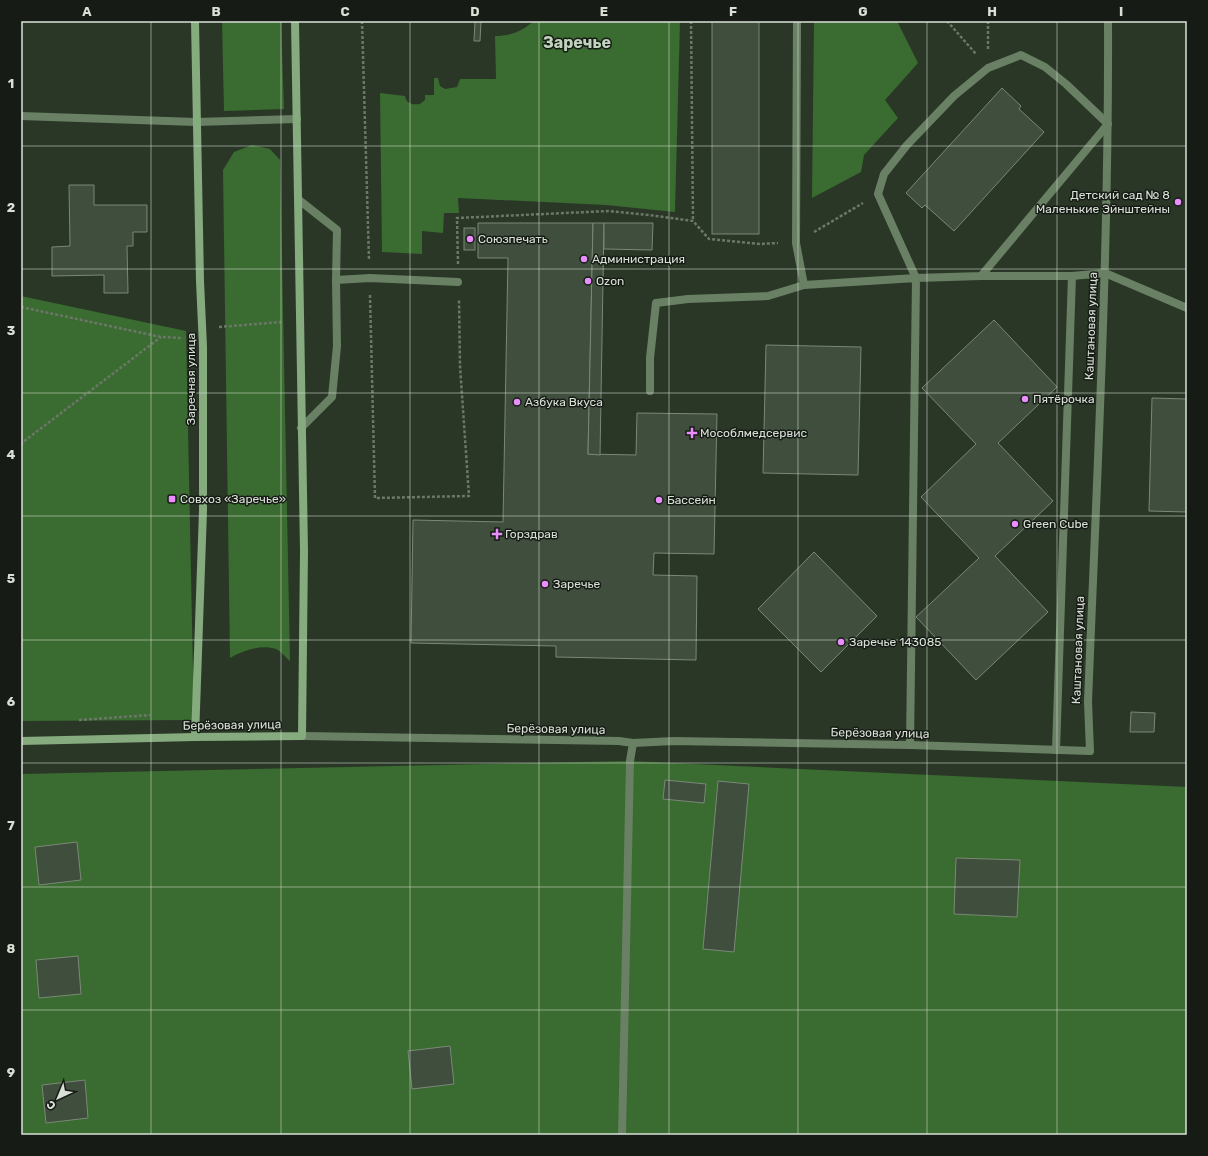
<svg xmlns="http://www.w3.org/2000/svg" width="1208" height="1156" font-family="Rubik,sans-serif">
	<rect width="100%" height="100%" fill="#2a3727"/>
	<g fill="#3a6b30">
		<path d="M222 21H281L284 109 224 111Z"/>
		<path d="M534 21H680L675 212 606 205 458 198 459 213H444L443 233 422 231V254L382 252 380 93 405 96C406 104 413 105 420 104L425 100V95H434V78H438L440 86 445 89 457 87 460 79H496L495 36C511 36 522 31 534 21Z"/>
		<path d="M814 21H897L918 63 885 100 898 118 864 155 861 172 812 198Z"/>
		<path d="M252 145 270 149 280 160 290 661C286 658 280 650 276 649 260 644 243 651 230 658L223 170 234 152Z"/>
		<path d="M21 296 186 331 194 720 21 721Z"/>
		<path d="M630 761 1187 787V1135H21V774Z"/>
	</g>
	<g fill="#404e3d" stroke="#798976">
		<path d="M475 21H481L480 41H474Z"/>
		<rect x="712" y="21" width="47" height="213"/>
		<path d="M1002 88 1021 106 1019 109 1044 132 954 231 925 205 922 208 906 193Z"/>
		<path d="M69 185H94V205H147V232H133V246H127L128 293H104V275L52 276V247L70 246Z"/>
		<path d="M478 223H593L588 454 636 455 637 413 717 414 714 554 654 553 653 575 697 576 696 660 556 657V646L411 643 413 520 503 522 508 258H478Z"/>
		<path d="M593 223H604L600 455 588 454Z"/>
		<path d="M604 223H653L652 250 604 249Z"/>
		<rect x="464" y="228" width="11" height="22"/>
		<path d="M994 320 1057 387 998 443 1053 501 995 556 1048 612 976 680 916 617 979 558 921 497 976 444 922 388Z"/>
		<path d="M766 345 861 347 858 475 763 473Z"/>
		<path d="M1152 398 1187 399V512L1149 511Z"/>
		<path d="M814 552 877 616 821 672 758 609Z"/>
		<path d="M1131 712 1155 713 1154 732H1130Z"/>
		<path d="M665 780 706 784 704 803 663 799Z"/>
		<path d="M718 781 749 784 734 952 703 949Z"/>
		<path d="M77 842 81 880 39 885 35 847Z"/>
		<path d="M956 858 1020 860 1017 917 954 914Z"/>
		<path d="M78 956 81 994 39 998 36 960Z"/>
		<path d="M450 1046 454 1084 412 1089 408 1051Z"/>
		<path d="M85 1080 88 1118 46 1123 42 1085Z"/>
	</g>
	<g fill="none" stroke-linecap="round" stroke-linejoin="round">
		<g stroke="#6c7769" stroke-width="2.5" stroke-dasharray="3 2" stroke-linecap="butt">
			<path d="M362 21 369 260"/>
			<path d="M691 21 693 221"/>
			<path d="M947 21 976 54"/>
			<path d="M988 21V50"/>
			<path d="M814 232 863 203"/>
			<path d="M458 264 457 218 609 211 649 215 693 221 709 239 760 244 778 243"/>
			<path d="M370 295 375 498 469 496 460 366 459 299"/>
			<path d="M21 307 161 337 183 338"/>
			<path d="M219 327 281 322"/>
			<path d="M21 445 23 442 161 337"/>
			<path d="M79 720 150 715"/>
		</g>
		<g stroke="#698064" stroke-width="8">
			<path d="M797 21 796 243 804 285 916 278 981 276 1108 124 1066 84 1045 67 1021 55 988 68 954 96 907 145 884 174 878 194 916 278 910 745"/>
			<path d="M21 116 196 122"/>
			<path d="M299 200 337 230 336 280 337 346 332 397 301 428"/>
			<path d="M981 276H1072L1105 273 1187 308"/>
			<path d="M336 280 370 278 458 282"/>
			<path d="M650 391V358L656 303 688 299 768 296 804 285"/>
			<path d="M1056 750 1072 276"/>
			<path d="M622 1135 630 761 633 743"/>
		</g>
		<g stroke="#698064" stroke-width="8">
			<path d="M196 122 297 119"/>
			<path d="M302 736 619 741 633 743 674 741 910 745 1090 751 1088 702C1097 475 1109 248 1108 21"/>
		</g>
		<g stroke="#86ab7f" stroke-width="8">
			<path d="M195 737 203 511V347L200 281 195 21"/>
			<path d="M21 741 195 737 302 736 304 551 295 21"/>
		</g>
	</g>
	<path fill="none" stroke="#d9e1d7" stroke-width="1" stroke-opacity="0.55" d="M151 21V1135M281 21V1135M410 21V1135M539 21V1135M669 21V1135M798 21V1135M927 21V1135M1057 21V1135M21 146H1187M21 269H1187M21 393H1187M21 516H1187M21 640H1187M21 763H1187M21 887H1187M21 1010H1187"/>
	<g fill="#ea8dfd" stroke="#161c15" stroke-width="1.5">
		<circle cx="1178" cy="202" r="4"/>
		<circle cx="470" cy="239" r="4"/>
		<circle cx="584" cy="259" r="4"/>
		<circle cx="588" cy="281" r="4"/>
		<circle cx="1025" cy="399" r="4"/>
		<circle cx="517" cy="402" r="4"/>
		<path d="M690 427h4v4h4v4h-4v4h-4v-4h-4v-4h4z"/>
		<rect x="168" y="495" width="8" height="8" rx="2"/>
		<circle cx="659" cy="500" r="4"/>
		<circle cx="1015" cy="524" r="4"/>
		<path d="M495 528h4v4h4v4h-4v4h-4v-4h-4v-4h4z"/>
		<circle cx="545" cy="584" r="4"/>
		<circle cx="841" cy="642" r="4"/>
	</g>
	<g text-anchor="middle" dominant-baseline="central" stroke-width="3" stroke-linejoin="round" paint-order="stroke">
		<g font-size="12" fill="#d9e1d7" stroke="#161c15" text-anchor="start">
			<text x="1170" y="195" text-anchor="end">Детский сад № 8<tspan x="1170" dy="14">Маленькие Эйнштейны</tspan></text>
			<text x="478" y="239">Союзпечать</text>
			<text x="592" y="259">Администрация</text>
			<text x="596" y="281">Ozon</text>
			<text x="1033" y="399">Пятёрочка</text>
			<text x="525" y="402">Азбука Вкуса</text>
			<text x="700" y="433">Мособлмедсервис</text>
			<text x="180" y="499">Совхоз «Заречье»</text>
			<text x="667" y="500">Бассейн</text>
			<text x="1023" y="524">Green Cube</text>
			<text x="505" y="534">Горздрав</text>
			<text x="553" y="584">Заречье</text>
			<text x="849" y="642">Заречье 143085</text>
		</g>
		<g font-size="12" fill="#d9e1d7" stroke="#161c15">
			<text transform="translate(1091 326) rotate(-88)">Каштановая улица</text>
			<text transform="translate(191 379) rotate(-90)">Заречная улица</text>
			<text transform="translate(1078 650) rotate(-88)">Каштановая улица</text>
			<text transform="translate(232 725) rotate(-1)">Берёзовая улица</text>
			<text transform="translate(556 729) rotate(1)">Берёзовая улица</text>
			<text transform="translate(880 733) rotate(1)">Берёзовая улица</text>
		</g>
		<g font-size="16" font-weight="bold" fill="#c1d2be" stroke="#161c15">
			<text x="577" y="42">Заречье</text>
		</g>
	</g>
	<rect width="1208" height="1156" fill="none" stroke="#161c15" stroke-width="44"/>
	<g transform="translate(58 1098) rotate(224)" stroke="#161c15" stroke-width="3" paint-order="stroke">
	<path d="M0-3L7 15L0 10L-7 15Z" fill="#d9e1d7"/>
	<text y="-6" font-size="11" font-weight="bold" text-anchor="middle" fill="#d9e1d7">С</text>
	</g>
	<rect x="22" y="22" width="1164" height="1112" fill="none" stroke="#d9e1d7" stroke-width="1.5"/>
	<g font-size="13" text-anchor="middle" font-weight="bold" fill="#d9e1d7">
		<text x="87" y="16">A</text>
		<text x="216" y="16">B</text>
		<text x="345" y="16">C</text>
		<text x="475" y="16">D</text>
		<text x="604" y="16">E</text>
		<text x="733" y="16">F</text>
		<text x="863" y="16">G</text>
		<text x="992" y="16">H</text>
		<text x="1121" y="16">I</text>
		<text x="11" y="88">1</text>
		<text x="11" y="212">2</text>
		<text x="11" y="335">3</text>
		<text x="11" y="459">4</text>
		<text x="11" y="583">5</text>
		<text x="11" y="706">6</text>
		<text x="11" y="830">7</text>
		<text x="11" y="953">8</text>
		<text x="11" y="1077">9</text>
	</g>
</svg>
